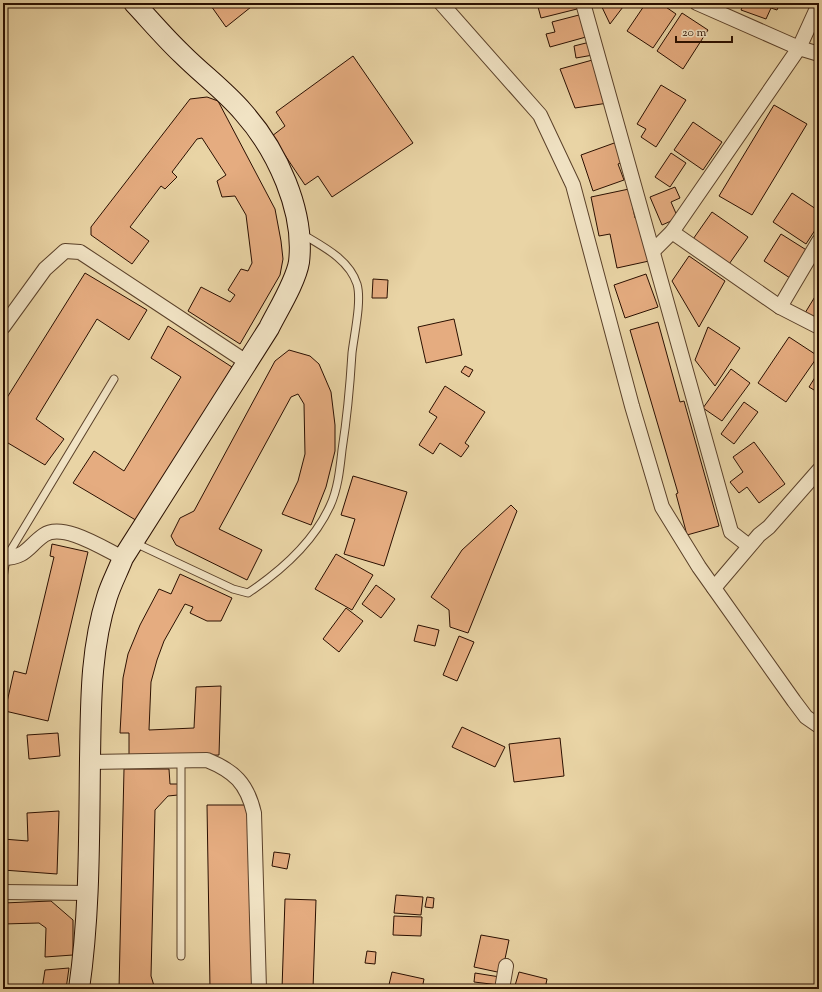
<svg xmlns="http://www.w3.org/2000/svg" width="822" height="992" font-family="'Sorts Mill Goudy',serif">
	<rect width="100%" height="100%" fill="#e9d4a5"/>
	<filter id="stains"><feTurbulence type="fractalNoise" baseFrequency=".005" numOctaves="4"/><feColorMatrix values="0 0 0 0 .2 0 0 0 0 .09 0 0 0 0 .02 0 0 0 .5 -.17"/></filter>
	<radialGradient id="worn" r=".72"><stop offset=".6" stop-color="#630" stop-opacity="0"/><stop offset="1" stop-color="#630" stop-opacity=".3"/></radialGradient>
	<g fill="#e5ac80" stroke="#2a0f00">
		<path d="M209 3H256L226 27Z"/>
		<path d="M537 3H580L581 8 541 18Z"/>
		<path d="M600 3H626L610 24Z"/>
		<path d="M646 3H660L676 14 653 48 627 31Z"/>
		<path d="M744 3H780L777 10 771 8 766 19 741 10Z"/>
		<path d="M682 13 708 30 683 69 657 51Z"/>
		<path d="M579 15 586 37 550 47 546 34 555 32 552 22Z"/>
		<path d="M590 42 593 55 576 58 574 46Z"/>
		<path d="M353 56 413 143 332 197 318 176 305 185 272 136 285 126 276 112Z"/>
		<path d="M596 59 608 103 575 108 560 69Z"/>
		<path d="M661 85 686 100 656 147 641 137 646 129 637 124Z"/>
		<path d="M207 97 218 101 275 209 281 241 283 259 280 275 240 344 188 311 201 287 230 302 235 295 228 290 241 269 248 271 252 263 246 215 235 196 222 197 217 181 226 175 202 138 197 139 172 172 177 177 165 189 161 186 130 227 149 241 132 264 91 235V227L190 99Z"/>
		<path d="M774 105 807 124 752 215 719 196Z"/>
		<path d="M693 122 722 142 703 170 674 150Z"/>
		<path d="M617 142 623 162 618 164 624 180 593 191 581 155Z"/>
		<path d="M671 153 686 163 670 187 655 177Z"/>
		<path d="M675 187 680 198 671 202 678 218 662 225 650 197Z"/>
		<path d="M629 189 635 218 641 217 649 261 617 268 610 234 599 236 591 197Z"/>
		<path d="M792 193 819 211V224L806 244 773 222Z"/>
		<path d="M712 212 748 237 727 267 691 242Z"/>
		<path d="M781 234 808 251 790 278 764 261Z"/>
		<path d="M689 256 725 281 699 327 672 281Z"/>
		<path d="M85 273 147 310 129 340 97 319 36 419 64 439 45 465 3 440V404Z"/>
		<path d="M646 274 658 307 625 318 614 285Z"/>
		<path d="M373 279 388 280 387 298H372Z"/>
		<path d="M819 290V321L805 313Z"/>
		<path d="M454 319 462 355 426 363 418 327Z"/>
		<path d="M658 322 680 402 684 401 719 526 687 535 676 494 678 493 630 330Z"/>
		<path d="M168 326 232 367 139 522 73 483 94 451 124 471 181 377 151 358Z"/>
		<path d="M708 327 740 348 715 386 695 360Z"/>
		<path d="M789 337 818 356 786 402 758 383Z"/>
		<path d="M289 350 310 356 319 364 331 392 335 425V451L326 487 311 525 282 514 298 481 305 454 304 404 298 394 291 397 219 529 262 550 247 580 176 545 171 536 180 518 194 511 275 361Z"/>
		<path d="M465 366 473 370 469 377 461 372Z"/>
		<path d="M731 369 750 383 722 421 703 408Z"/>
		<path d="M819 371V393L809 387Z"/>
		<path d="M445 386 485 412 465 443 469 446 461 457 440 443 433 454 419 445 437 417 429 412Z"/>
		<path d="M744 402 758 412 734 444 721 434Z"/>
		<path d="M754 442 785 484 759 503 747 487 739 493 730 482 743 472 733 457Z"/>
		<path d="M353 476 407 492 384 566 344 554 355 519 341 515Z"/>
		<path d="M511 505 517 511 468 633 450 627 449 610 431 597 462 550Z"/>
		<path d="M52 544 88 552 48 721 5 711 14 671 26 674 54 557 50 556Z"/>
		<path d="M336 554 373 575 352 610 315 589Z"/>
		<path d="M180 574 232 598 221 621H207L190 613 193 607 185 604 164 641 157 660 151 682 149 730 194 728 196 687 221 686 219 755 129 759V733H120L123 678 128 654 140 625 159 589 171 594Z"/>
		<path d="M376 585 395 599 381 618 362 604Z"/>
		<path d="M346 608 363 621 339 652 323 639Z"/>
		<path d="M418 625 439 630 435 646 414 641Z"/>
		<path d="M459 636 474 642 457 681 443 675Z"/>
		<path d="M462 727 505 747 495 767 452 747Z"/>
		<path d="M58 733 60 756 29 759 27 735Z"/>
		<path d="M560 738 564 776 514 782 509 744Z"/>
		<path d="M124 769H169L170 784H178V795L168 796 155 810 151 976 155 989H119Z"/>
		<path d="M207 805H248L252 989H210Z"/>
		<path d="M59 811 57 874 3 870V839L28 841 27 813Z"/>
		<path d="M274 852 290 854 287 869 272 866Z"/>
		<path d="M396 895 423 897 421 915 394 913Z"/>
		<path d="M427 897 434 898 433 908 425 907Z"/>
		<path d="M285 899 316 900 313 989H282Z"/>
		<path d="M51 901 73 920V955L45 957 46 928 39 923 3 924V903Z"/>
		<path d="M394 916 422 917 421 936 393 935Z"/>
		<path d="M481 935 509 940 502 973 474 967Z"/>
		<path d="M367 951 376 952 375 964 365 963Z"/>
		<path d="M69 968 66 989H42L45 970Z"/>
		<path d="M392 972 424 979 422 989H388Z"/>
		<path d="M519 972 547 979 545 989H514Z"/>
		<path d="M475 973 500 977 499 985 474 982Z"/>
	</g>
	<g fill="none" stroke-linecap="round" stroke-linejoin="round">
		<g stroke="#5a4029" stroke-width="9">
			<g id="lane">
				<path d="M133 542 233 589 248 593C281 571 313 543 330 506 338 489 340 468 342 450 347 418 350 386 352 353 354 335 362 301 357 284 349 259 322 246 302 234"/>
				<path d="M3 578 6 558 114 379"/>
				<path d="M181 956V760"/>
			</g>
		</g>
		<g stroke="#5a4029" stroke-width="16">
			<g id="street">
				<path d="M441 3 540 115 573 185 632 406 662 507 699 567 794 701 806 717 819 726"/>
				<path d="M583 3 731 532 749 546"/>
				<path d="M697 3 799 48 819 54"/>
				<path d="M672 232 780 307 819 327"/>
				<path d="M653 251 672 232 799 48 819 4"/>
				<path d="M780 307 819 241"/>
				<path d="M3 327 45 269 65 251 80 252 248 363"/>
				<path d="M3 558C26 558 28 546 44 535 63 522 104 549 123 558"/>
				<path d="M714 588 759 535 769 527 819 470"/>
				<path d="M90 762 207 760C234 771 247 783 254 813L259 989"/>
				<path d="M3 892 87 893"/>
				<path d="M502 989 506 966"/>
			</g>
		</g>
		<g stroke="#2a0f00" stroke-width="22">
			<path id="secondary" d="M79 989C90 913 89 836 90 759 91 705 90 650 107 597 111 584 118 571 123 558L269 328C278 310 296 281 299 262 305 211 277 150 243 112 225 91 202 74 182 54 165 38 150 20 134 3"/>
		</g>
		<use href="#lane" stroke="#f1e3c4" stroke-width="7"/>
		<use href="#street" stroke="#f1e3c4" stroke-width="14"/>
		<use href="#secondary" stroke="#f1e3c4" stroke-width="20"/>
	</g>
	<rect width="822" height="992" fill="none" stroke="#e9d4a5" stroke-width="16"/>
	<rect x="4" y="4" width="814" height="984" fill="none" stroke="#2a0f00" stroke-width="2"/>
	<rect x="8" y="8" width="806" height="976" fill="none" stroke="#2a0f00"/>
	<path d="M676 36v6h56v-6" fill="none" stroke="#2a0f00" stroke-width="2"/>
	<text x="682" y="36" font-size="12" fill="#2a0f00" stroke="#f1e3c4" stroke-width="3" paint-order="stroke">20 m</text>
	<rect width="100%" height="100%" filter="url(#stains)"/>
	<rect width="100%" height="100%" fill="url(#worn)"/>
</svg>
